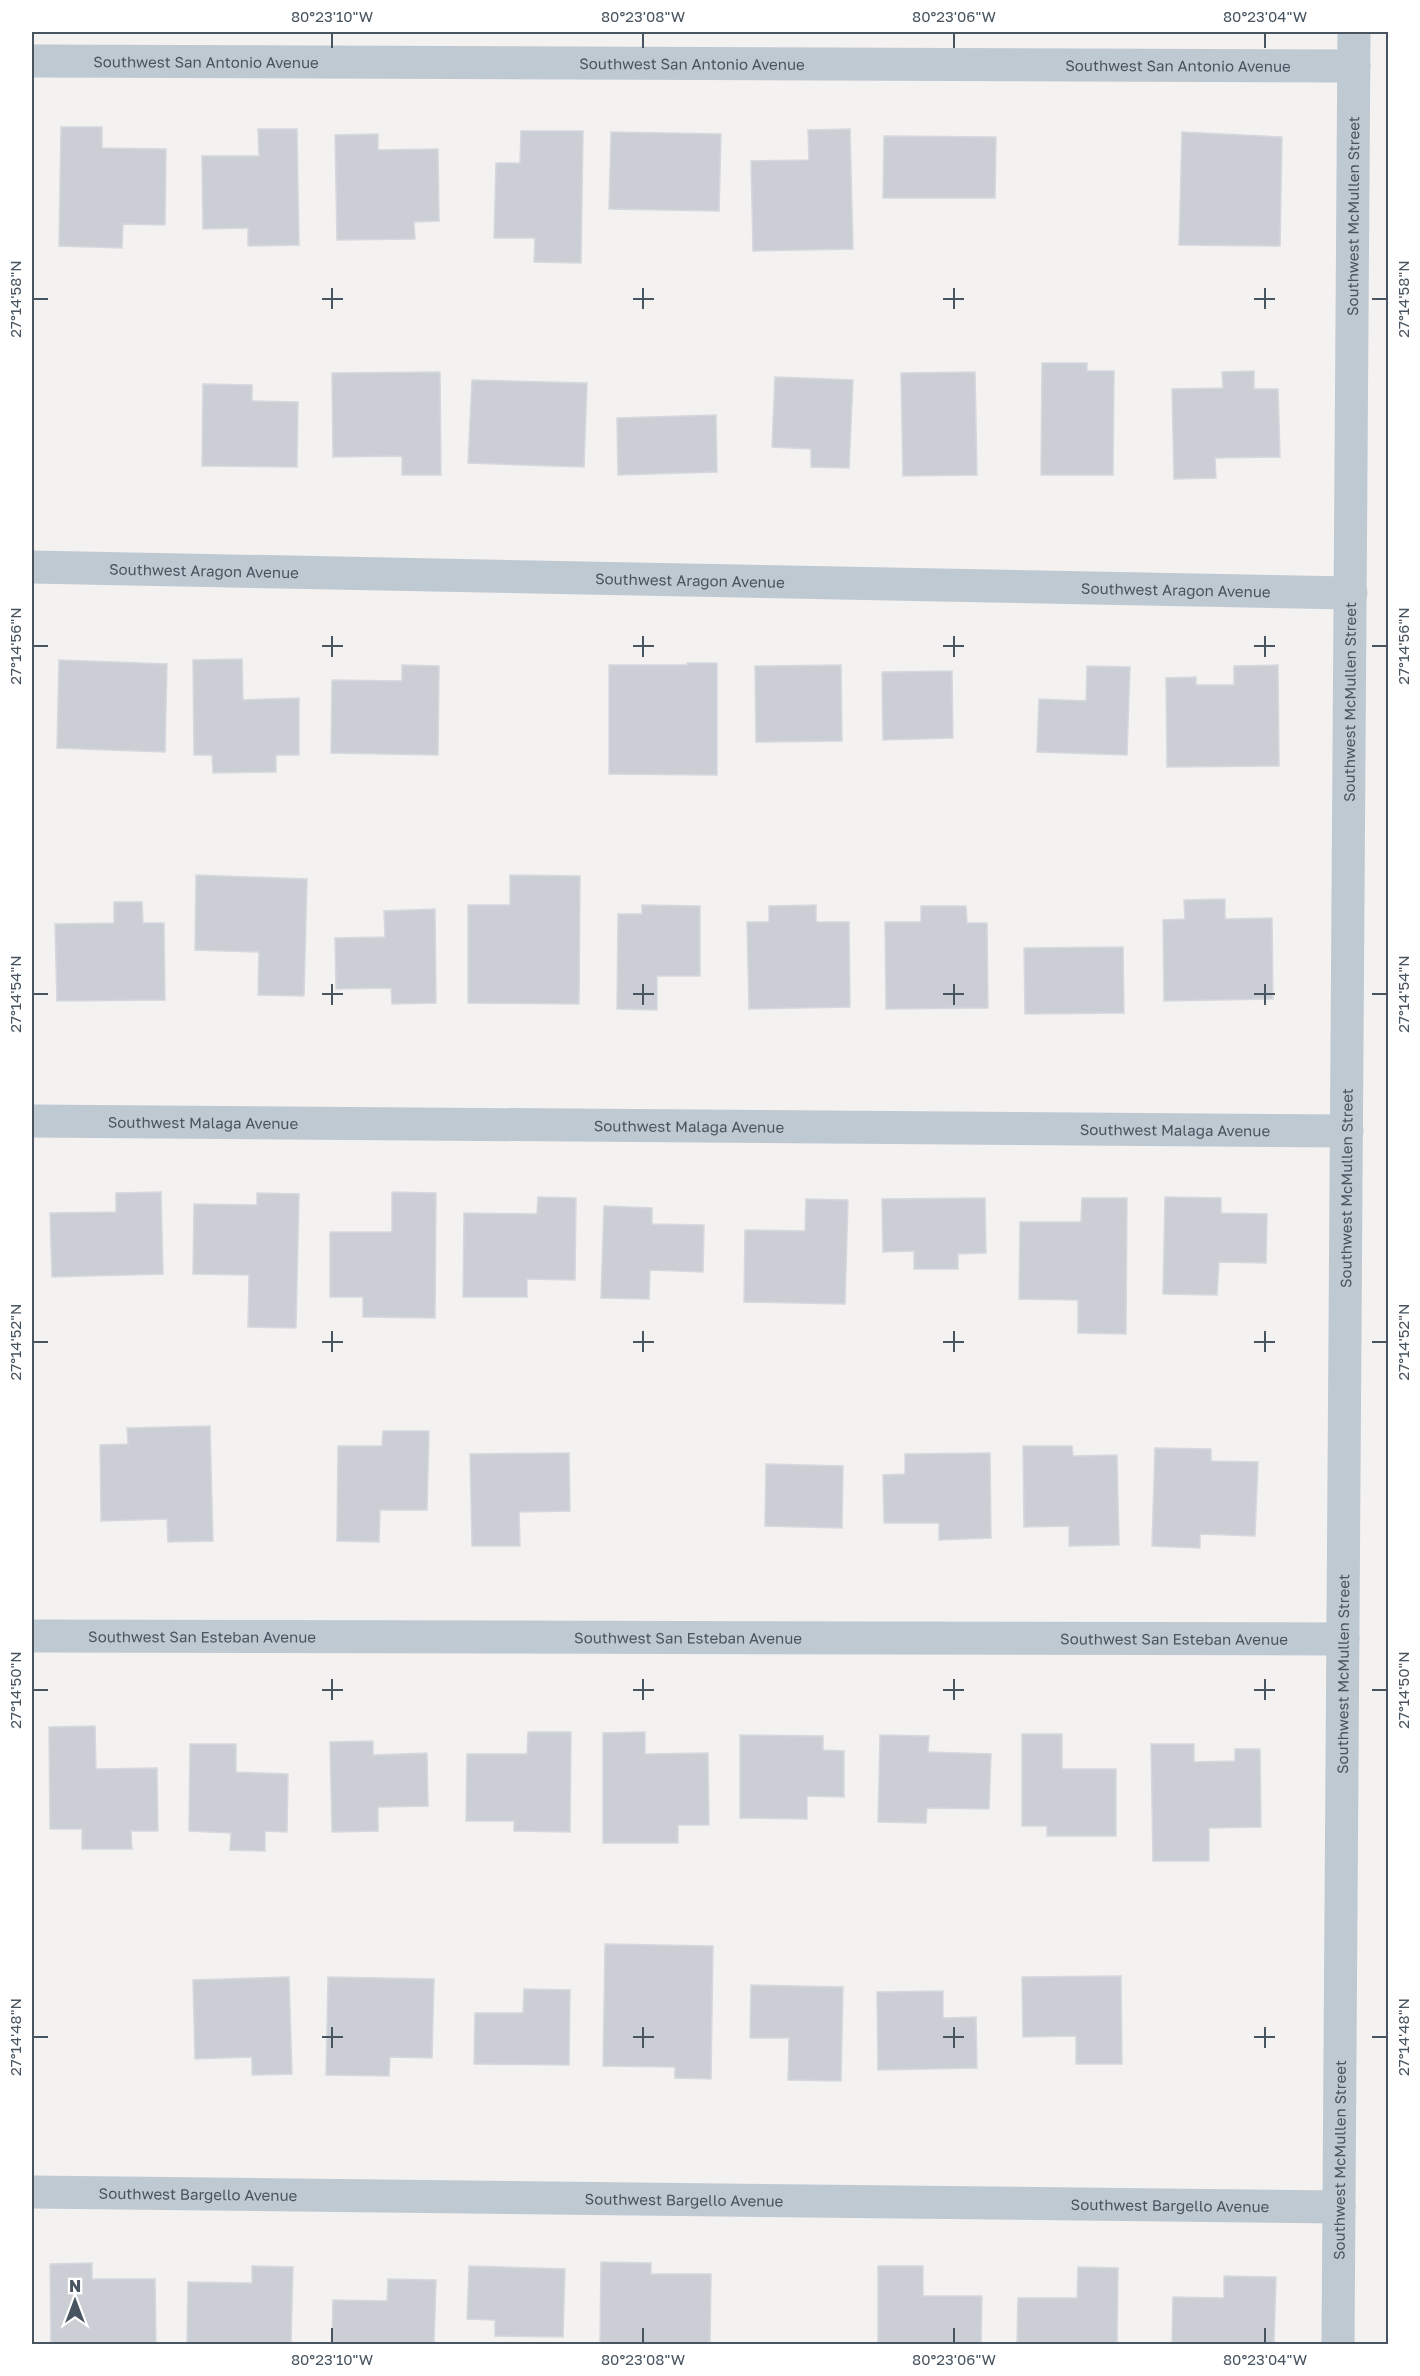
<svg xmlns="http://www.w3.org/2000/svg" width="1420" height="2376" font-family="'Golos Text',sans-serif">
	<rect width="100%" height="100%" fill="#f4f1f1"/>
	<g fill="#cbced4" stroke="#d5d8dd" stroke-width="1.5">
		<path d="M61 127H102V148L166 149 165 225 123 224 122 248 59 246Z"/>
		<path d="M258 129H297L299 245 248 246V228L203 229 202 156H259Z"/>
		<path d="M850 129 853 249 753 251 751 161 809 160 808 130Z"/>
		<path d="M521 131H583L581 263 534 262 535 238H494L496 163H520Z"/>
		<path d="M611 132 721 134 719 211 609 209Z"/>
		<path d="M1182 132 1282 137 1280 246 1179 245Z"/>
		<path d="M378 134V150L438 149 439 221 414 222 415 239 337 240 335 135Z"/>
		<path d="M884 136 996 137 995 198H883Z"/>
		<path d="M1042 363H1087V371H1114L1113 475H1041Z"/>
		<path d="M1254 371V389H1278L1280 457 1215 458 1216 478 1174 479 1172 389 1223 388 1222 372Z"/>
		<path d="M440 372 441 475H402V456L333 457 332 373Z"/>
		<path d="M975 372 977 475 903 476 901 373Z"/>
		<path d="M775 377 853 380 849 468 811 467V449L772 447Z"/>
		<path d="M472 380 587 383 584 467 468 463Z"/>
		<path d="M203 384 252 385V401L298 402 297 467 202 466Z"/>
		<path d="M716 415 717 472 618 475 617 418Z"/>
		<path d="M242 659 243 700 299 698V755H276V772L213 773 212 755H194L193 660Z"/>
		<path d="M59 660 167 664 165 752 57 748Z"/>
		<path d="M687 663H717V775L609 774V665H687Z"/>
		<path d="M402 665 439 666 438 755 331 753 332 680 402 681Z"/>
		<path d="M841 665 842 741 756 742 755 666Z"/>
		<path d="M1278 665 1279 766 1167 767 1166 678 1196 677V685H1234V666Z"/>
		<path d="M1087 666 1130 667 1127 755 1037 752 1039 699 1086 701Z"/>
		<path d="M952 671 953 738 883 740 882 672Z"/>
		<path d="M196 875 307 879 304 996 258 995 259 952 195 950Z"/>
		<path d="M510 875 580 876 579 1004 468 1003V905H510Z"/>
		<path d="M1225 899V919L1272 918 1273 999 1164 1001 1163 920 1185 919 1184 900Z"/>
		<path d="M114 902H142L143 923H164L165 1000 57 1001 55 924 114 923Z"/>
		<path d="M642 905 700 906V976H657V1010L617 1009 618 914H642Z"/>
		<path d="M816 905V922H849L850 1007 749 1009 747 922H769V906Z"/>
		<path d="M921 906H966L967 923H987L988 1008 886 1009 885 922H921Z"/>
		<path d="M435 909 436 1003 392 1004 391 988 336 989 335 938 385 937 384 911Z"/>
		<path d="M1123 947 1124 1013 1025 1014 1024 948Z"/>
		<path d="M161 1192 163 1274 52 1277 50 1213 116 1212V1193Z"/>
		<path d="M392 1192 436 1193 435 1318 363 1317V1297H330V1232H392Z"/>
		<path d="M257 1193 299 1194 296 1328 248 1327 249 1275 193 1274 194 1204 257 1205Z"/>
		<path d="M538 1197 576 1198 575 1280 527 1279V1297H463L464 1213 537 1214Z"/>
		<path d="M1165 1197 1221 1198V1213L1267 1214 1266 1263 1219 1262 1217 1295 1163 1294Z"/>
		<path d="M985 1198 986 1253 958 1254V1269H914V1251L883 1252 882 1199Z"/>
		<path d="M1082 1198H1127L1126 1334 1078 1333V1300L1019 1299 1020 1222H1081Z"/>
		<path d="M806 1199 848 1200 845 1304 744 1302 745 1230 805 1231Z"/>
		<path d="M604 1206 652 1208V1224L704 1225 703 1272 650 1270 649 1299 601 1298Z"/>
		<path d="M210 1426 213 1541 168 1542 167 1519 101 1521 100 1445 128 1444 127 1428Z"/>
		<path d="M383 1431H429L427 1510H380L379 1542 337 1541 338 1446H382Z"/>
		<path d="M1023 1446H1072L1073 1456 1117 1455 1119 1545 1069 1546V1526L1024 1527Z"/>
		<path d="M1155 1448 1211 1449V1461L1258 1462 1255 1536 1200 1534V1548L1152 1546Z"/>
		<path d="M569 1453 570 1511 519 1512 520 1546H472L470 1454Z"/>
		<path d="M990 1453 991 1538 939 1540V1523H884L883 1475 905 1474V1454Z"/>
		<path d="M766 1464 843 1466 842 1528 765 1526Z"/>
		<path d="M95 1726 96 1769 157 1768 158 1831H131L132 1849H82V1829H50L49 1727Z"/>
		<path d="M528 1732H571L570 1832 514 1831V1821H466L467 1754H527Z"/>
		<path d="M645 1732V1754L708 1753 709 1825H678V1843H603V1733Z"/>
		<path d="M1022 1734H1062V1769H1116V1836H1047V1826H1022Z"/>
		<path d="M740 1735 823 1736V1750L844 1751V1797L807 1796V1819L740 1818Z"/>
		<path d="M880 1735 929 1736 928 1752 991 1754 989 1809 927 1808 926 1823 878 1822Z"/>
		<path d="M373 1741V1755L427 1753 428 1806 378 1807V1831L332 1832 330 1742Z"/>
		<path d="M190 1744H236V1772L288 1774 287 1832 265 1831V1851L230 1850 231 1833 189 1831Z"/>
		<path d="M1151 1744H1194V1762L1235 1761V1749H1260L1261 1827 1209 1828V1861H1153Z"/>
		<path d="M605 1944 713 1946 711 2079 675 2078V2067L603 2066Z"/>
		<path d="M1121 1976 1122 2064H1076V2036L1023 2037 1022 1977Z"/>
		<path d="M289 1977 292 2074 252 2075V2057L195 2059 193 1980Z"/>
		<path d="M328 1977 434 1979 432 2058 390 2057 389 2076 326 2075Z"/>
		<path d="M751 1985 843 1987 841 2081 788 2080 789 2038H750Z"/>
		<path d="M524 1989 570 1990 569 2065 474 2064 475 2013H523Z"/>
		<path d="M943 1991V2018L976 2017 977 2068 878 2070 877 1992Z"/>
		<path d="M601 2262 651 2263V2274H711L710 2344H600Z"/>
		<path d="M92 2263V2279H155L156 2344H51L50 2264Z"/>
		<path d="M252 2266 293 2267 291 2344H187L188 2282 252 2283Z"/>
		<path d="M469 2266 565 2269 563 2337 495 2336V2320L467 2319Z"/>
		<path d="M878 2266H923V2296H982L981 2344H878Z"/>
		<path d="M1078 2267 1118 2268 1117 2344H1017L1018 2298H1077Z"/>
		<path d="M1224 2276 1276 2277 1274 2344H1172L1173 2297 1224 2298Z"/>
		<path d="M388 2279 436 2280 434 2344H332L333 2300 387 2301Z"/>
	</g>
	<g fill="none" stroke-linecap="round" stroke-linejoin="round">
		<g stroke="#bfc9d1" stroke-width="33">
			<path id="s1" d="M32 61 1354 66"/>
			<path id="s2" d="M32 567 1351 593"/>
			<path id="s3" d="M32 1121 1347 1131"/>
			<path id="s4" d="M32 1636 1343 1639"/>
			<path id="s5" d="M32 2192 1339 2207"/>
			<path id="s6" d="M1338 2344 1354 32"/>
		</g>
	</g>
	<path fill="none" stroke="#485560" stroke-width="2" d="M332 33V48M643 33V48M954 33V48M1265 33V48M332 288V309M643 288V309M954 288V309M1265 288V309M33 299H48M322 299H343M633 299H654M943 299H964M1254 299H1275M1372 299H1387M332 636V657M643 636V657M954 636V657M1265 636V657M33 646H48M322 646H343M633 646H654M943 646H964M1254 646H1275M1372 646H1387M332 984V1005M643 984V1005M954 984V1005M1265 984V1005M33 994H48M322 994H343M633 994H654M943 994H964M1254 994H1275M1372 994H1387M332 1331V1352M643 1331V1352M954 1331V1352M1265 1331V1352M33 1342H48M322 1342H343M633 1342H654M943 1342H964M1254 1342H1275M1372 1342H1387M332 1679V1700M643 1679V1700M954 1679V1700M1265 1679V1700M33 1690H48M322 1690H343M633 1690H654M943 1690H964M1254 1690H1275M1372 1690H1387M332 2027V2048M643 2027V2048M954 2027V2048M1265 2027V2048M33 2037H48M322 2037H343M633 2037H654M943 2037H964M1254 2037H1275M1372 2037H1387M332 2328V2343M643 2328V2343M954 2328V2343M1265 2328V2343"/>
	<g text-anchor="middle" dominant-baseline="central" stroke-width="5" stroke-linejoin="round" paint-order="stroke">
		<g font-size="15" fill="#485560" stroke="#fff">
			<text stroke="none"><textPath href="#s1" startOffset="174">Southwest San Antonio Avenue</textPath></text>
			<text stroke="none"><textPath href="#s1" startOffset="660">Southwest San Antonio Avenue</textPath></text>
			<text stroke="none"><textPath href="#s1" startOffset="1146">Southwest San Antonio Avenue</textPath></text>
			<text stroke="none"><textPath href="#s6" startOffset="2128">Southwest McMullen Street</textPath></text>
			<text stroke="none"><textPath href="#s2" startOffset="172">Southwest Aragon Avenue</textPath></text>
			<text stroke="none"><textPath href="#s2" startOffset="658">Southwest Aragon Avenue</textPath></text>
			<text stroke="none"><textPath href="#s2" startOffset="1144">Southwest Aragon Avenue</textPath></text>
			<text stroke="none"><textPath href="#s6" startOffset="1642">Southwest McMullen Street</textPath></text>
			<text stroke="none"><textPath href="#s3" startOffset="171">Southwest Malaga Avenue</textPath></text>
			<text stroke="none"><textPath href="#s3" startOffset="657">Southwest Malaga Avenue</textPath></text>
			<text stroke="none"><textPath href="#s3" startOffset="1143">Southwest Malaga Avenue</textPath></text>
			<text stroke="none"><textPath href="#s6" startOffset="1156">Southwest McMullen Street</textPath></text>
			<text stroke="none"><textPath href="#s4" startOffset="170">Southwest San Esteban Avenue</textPath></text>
			<text stroke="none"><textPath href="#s4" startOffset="656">Southwest San Esteban Avenue</textPath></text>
			<text stroke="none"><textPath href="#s4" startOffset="1142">Southwest San Esteban Avenue</textPath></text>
			<text stroke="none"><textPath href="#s6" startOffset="670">Southwest McMullen Street</textPath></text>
			<text stroke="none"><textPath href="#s6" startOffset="184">Southwest McMullen Street</textPath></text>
			<text stroke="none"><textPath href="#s5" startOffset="166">Southwest Bargello Avenue</textPath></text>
			<text stroke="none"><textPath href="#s5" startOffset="652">Southwest Bargello Avenue</textPath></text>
			<text stroke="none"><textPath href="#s5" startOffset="1138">Southwest Bargello Avenue</textPath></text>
		</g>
	</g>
	<rect width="1420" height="2376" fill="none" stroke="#ffffff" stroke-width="66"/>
	<g transform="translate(75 2301)" stroke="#ffffff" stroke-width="4.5" paint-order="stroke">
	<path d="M0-4.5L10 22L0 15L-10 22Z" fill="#485560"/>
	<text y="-9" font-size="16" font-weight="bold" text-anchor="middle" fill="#485560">N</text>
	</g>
	<rect x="33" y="33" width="1354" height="2310" fill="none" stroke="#485560" stroke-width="2"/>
	<g font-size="15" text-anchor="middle" fill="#485560">
		<text x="332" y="22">80°23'10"W</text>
		<text x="643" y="22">80°23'08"W</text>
		<text x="954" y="22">80°23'06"W</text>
		<text x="1265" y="22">80°23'04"W</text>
		<text transform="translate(16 299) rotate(-90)" y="5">27°14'58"N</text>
		<text transform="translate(1404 299) rotate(-90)" y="5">27°14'58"N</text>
		<text transform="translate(16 646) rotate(-90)" y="5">27°14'56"N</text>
		<text transform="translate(1404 646) rotate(-90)" y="5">27°14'56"N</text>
		<text transform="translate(16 994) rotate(-90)" y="5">27°14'54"N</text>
		<text transform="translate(1404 994) rotate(-90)" y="5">27°14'54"N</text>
		<text transform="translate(16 1342) rotate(-90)" y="5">27°14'52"N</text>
		<text transform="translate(1404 1342) rotate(-90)" y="5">27°14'52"N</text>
		<text transform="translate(16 1690) rotate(-90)" y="5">27°14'50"N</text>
		<text transform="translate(1404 1690) rotate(-90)" y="5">27°14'50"N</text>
		<text transform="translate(16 2037) rotate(-90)" y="5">27°14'48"N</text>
		<text transform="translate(1404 2037) rotate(-90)" y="5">27°14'48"N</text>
		<text x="332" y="2365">80°23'10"W</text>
		<text x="643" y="2365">80°23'08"W</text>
		<text x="954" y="2365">80°23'06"W</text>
		<text x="1265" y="2365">80°23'04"W</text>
	</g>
</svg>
